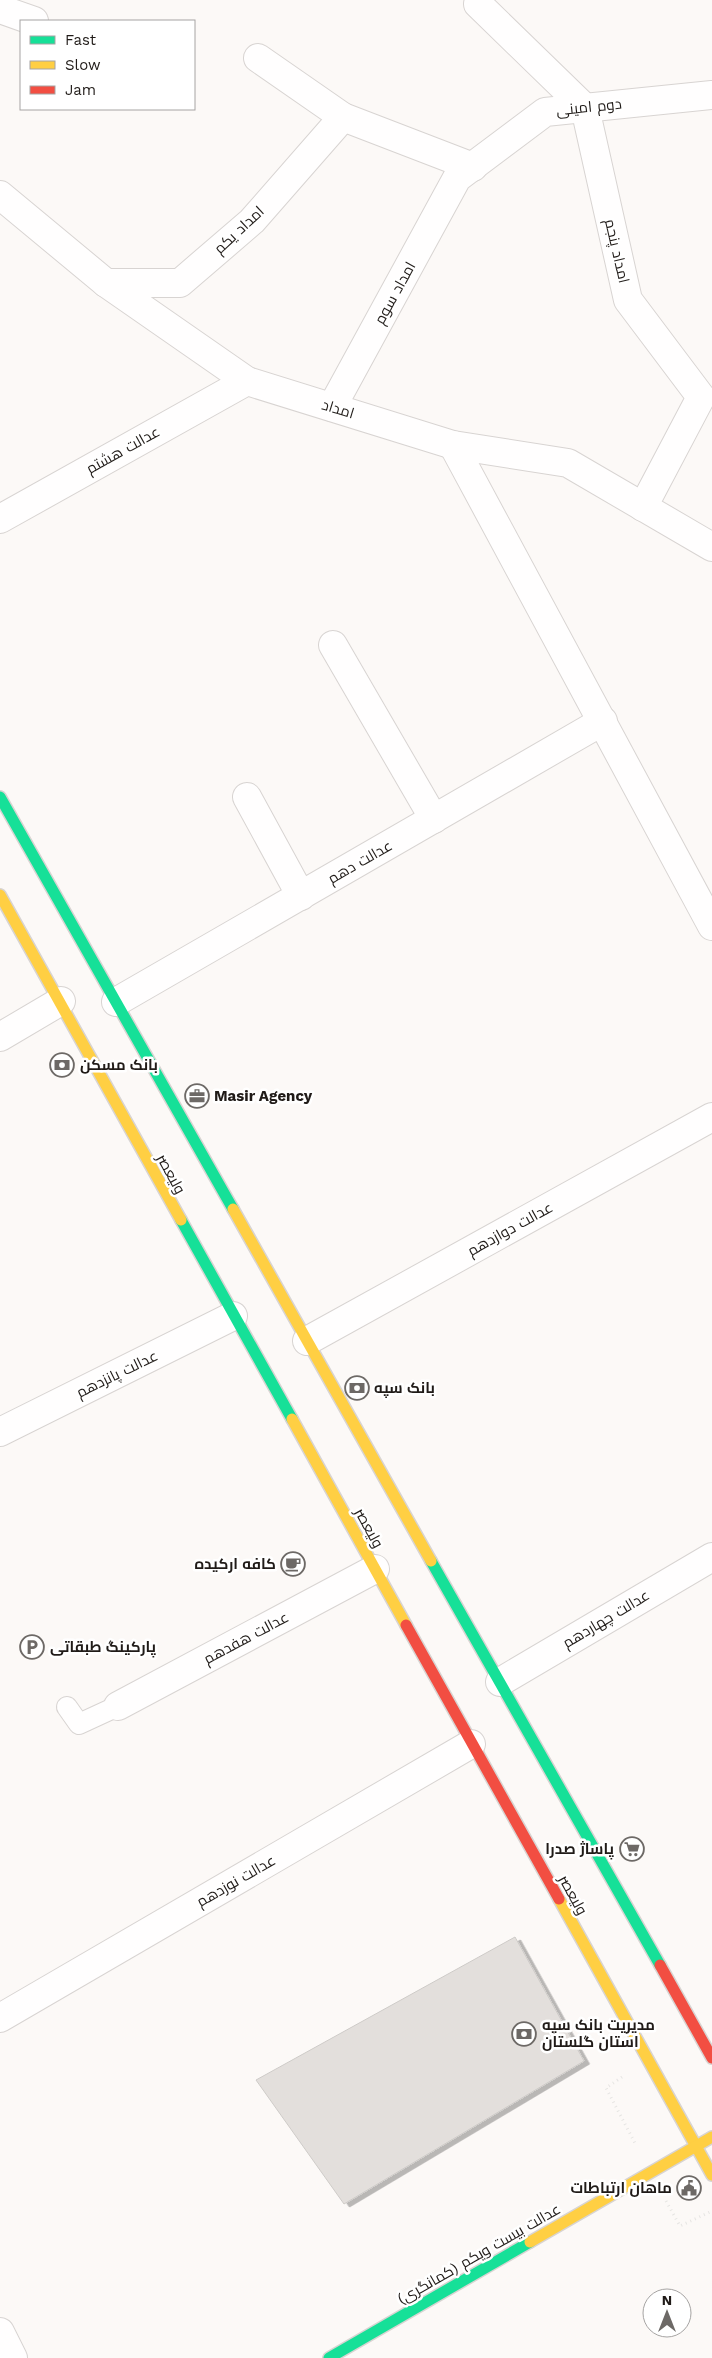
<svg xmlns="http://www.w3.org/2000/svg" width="712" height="2358" font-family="'Work Sans',Cairo,sans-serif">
	<defs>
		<filter id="shadow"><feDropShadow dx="5.5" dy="3" stdDeviation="0" flood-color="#0004"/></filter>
	</defs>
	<rect width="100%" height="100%" fill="#fcf9f7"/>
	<path fill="#e3dfdc" stroke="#cecbc8" filter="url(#shadow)" d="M515 1937 584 2061 344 2204 256 2080Z"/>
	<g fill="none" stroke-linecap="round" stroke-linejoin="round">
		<g stroke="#d8d4d2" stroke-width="22">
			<path id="lane" d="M67 1707 79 1724 118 1706"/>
		</g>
		<g stroke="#d8d4d2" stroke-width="30">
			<g id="street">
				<path d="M478 4 585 108 628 300 701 397 643 507"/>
				<path d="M0 9 34 21"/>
				<path d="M258 58 343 117 473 167"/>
				<path d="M0 195 106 283 247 381 453 445 568 463 712 547"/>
				<path d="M106 283H180L252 221 343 117"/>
				<path d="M332 407 457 178 545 112 712 95"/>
				<path d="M453 445 712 926"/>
				<path d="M0 519 247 381"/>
				<path d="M333 645 434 819"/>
				<path d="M247 797 301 896"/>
				<path d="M116 1002 603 721"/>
				<path d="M0 1037 61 1001"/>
				<path d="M307 1341 712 1117"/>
				<path d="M0 1432 233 1316"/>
				<path d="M500 1682 712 1557"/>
				<path d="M118 1706 375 1569"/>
				<path d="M0 2018 471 1744"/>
				<path d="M0 2332 13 2358"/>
			</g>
		</g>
		<g stroke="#d8d4d2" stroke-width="14">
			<g id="fast">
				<path d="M0 797 233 1209"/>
				<path d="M181 1220 292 1419"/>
				<path d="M431 1561 660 1965"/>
				<path d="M329 2358 530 2242"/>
			</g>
		</g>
		<g stroke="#d8d4d2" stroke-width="14">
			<g id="slow">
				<path d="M0 895 181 1220"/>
				<path d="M233 1209 431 1561"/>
				<path d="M292 1419 406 1625"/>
				<path d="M559 1899 712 2175"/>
				<path d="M530 2242 712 2137"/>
			</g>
		</g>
		<g stroke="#d8d4d2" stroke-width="14">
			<g id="jam">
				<path d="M406 1625 559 1899"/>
				<path d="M660 1965 712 2058"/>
			</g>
		</g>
		<g stroke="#e6e5e3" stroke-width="3" stroke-dasharray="1 4" stroke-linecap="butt">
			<path d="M622 2077 606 2088 636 2145"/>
			<path d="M666 2201 680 2226 712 2211"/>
		</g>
		<use href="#lane" stroke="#fffefe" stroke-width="20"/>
		<use href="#street" stroke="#fffefe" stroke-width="28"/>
		<use href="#fast" stroke="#16e098" stroke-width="11"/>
		<use href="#slow" stroke="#ffcf43" stroke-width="11"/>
		<use href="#jam" stroke="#f24e42" stroke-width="11"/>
	</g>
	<defs>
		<g id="bank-ring" transform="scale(1.25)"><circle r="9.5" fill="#fff" stroke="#6d6966" stroke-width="1.5"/><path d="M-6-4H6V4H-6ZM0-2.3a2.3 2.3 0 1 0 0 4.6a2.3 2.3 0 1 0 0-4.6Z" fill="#6d6966"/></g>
		<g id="office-ring" transform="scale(1.25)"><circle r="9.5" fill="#fff" stroke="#6d6966" stroke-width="1.5"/><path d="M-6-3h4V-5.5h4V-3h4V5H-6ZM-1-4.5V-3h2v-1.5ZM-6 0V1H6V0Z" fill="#6d6966"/></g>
		<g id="cafe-ring" transform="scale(1.25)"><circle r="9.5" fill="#fff" stroke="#6d6966" stroke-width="1.5"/><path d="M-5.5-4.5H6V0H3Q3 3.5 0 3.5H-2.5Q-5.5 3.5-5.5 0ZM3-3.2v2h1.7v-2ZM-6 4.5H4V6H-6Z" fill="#6d6966"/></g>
		<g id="parking-ring" transform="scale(1.25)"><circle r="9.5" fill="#fff" stroke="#6d6966" stroke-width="1.5"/><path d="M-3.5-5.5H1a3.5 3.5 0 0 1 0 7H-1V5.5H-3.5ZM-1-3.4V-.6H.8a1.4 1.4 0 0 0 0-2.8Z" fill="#6d6966"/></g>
		<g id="supermarket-ring" transform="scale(1.25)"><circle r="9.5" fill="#fff" stroke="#6d6966" stroke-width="1.5"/><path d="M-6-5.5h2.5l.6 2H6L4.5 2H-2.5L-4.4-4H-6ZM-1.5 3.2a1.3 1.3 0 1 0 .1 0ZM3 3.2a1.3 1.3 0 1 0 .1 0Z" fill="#6d6966"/></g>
		<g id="civic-ring" transform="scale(1.25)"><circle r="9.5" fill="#fff" stroke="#6d6966" stroke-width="1.5"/><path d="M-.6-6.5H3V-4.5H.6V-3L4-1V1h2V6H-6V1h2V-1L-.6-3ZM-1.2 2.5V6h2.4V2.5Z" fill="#6d6966"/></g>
	</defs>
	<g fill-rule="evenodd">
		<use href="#bank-ring" x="62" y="1065"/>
		<use href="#office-ring" x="197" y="1096"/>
		<use href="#bank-ring" x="357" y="1388"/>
		<use href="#cafe-ring" x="293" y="1564"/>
		<use href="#parking-ring" x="32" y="1647"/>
		<use href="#supermarket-ring" x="632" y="1849"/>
		<use href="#bank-ring" x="524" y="2034"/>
		<use href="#civic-ring" x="689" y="2188"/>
	</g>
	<g text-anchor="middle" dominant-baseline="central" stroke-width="5" stroke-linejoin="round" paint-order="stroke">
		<g font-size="15" fill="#201b18" stroke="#fff">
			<text transform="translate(589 107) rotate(-6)">دوم امینی</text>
			<text transform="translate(239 230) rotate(-43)">امداد یکم</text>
			<text transform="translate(617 251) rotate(77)">امداد پنجم</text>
			<text transform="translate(395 293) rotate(-61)">امداد سوم</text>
			<text transform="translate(338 409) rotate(17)">امداد</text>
			<text transform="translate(123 450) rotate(-29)">عدالت هشتم</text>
			<text transform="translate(360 862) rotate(-30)">عدالت دهم</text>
			<text transform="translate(171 1174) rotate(61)">ولیعصر</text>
			<text transform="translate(510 1229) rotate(-29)">عدالت دوازدهم</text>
			<text transform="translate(117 1374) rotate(-26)">عدالت پانزدهم</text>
			<text transform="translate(369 1528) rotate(61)">ولیعصر</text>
			<text transform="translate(606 1619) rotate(-31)">عدالت چهاردهم</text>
			<text transform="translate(246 1638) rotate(-28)">عدالت هفدهم</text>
			<text transform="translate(236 1881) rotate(-30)">عدالت نوزدهم</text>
			<text transform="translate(573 1895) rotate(61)">ولیعصر</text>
			<text transform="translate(479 2254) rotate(-30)">عدالت بیست ویکم (کمانگری)</text>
		</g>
		<g font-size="15" font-weight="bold" fill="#201b18" stroke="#fff" text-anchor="start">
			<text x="80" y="1065">بانک مسکن</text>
			<text x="214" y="1096">Masir Agency</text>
			<text x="374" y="1388">بانک سپه</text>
			<text x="276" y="1564" text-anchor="end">کافه ارکیده</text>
			<text x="50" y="1647">پارکینگ طبقاتی</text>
			<text x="614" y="1849" text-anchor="end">پاساژ صدرا</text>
			<text x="542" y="2025">مدیریت بانک سپه<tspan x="542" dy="17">استان گلستان</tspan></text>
			<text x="672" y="2188" text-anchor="end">ماهان ارتباطات</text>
		</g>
	</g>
	<rect x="20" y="20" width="175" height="90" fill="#ffffff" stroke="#a6a4a3"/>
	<rect x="30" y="36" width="25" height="8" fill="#16e098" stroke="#a6a4a3"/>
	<text x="65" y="45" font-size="15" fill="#201b18">Fast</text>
	<rect x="30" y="61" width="25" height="8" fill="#ffcf43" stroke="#a6a4a3"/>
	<text x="65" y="70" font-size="15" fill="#201b18">Slow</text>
	<rect x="30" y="86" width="25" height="8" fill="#f24e42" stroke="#a6a4a3"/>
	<text x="65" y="95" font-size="15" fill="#201b18">Jam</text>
	<g transform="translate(667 2313)"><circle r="24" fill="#ffffff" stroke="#a6a4a3"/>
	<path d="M0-4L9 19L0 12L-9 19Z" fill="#6d6966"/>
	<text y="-8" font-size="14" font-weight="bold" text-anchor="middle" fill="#201b18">N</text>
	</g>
</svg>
